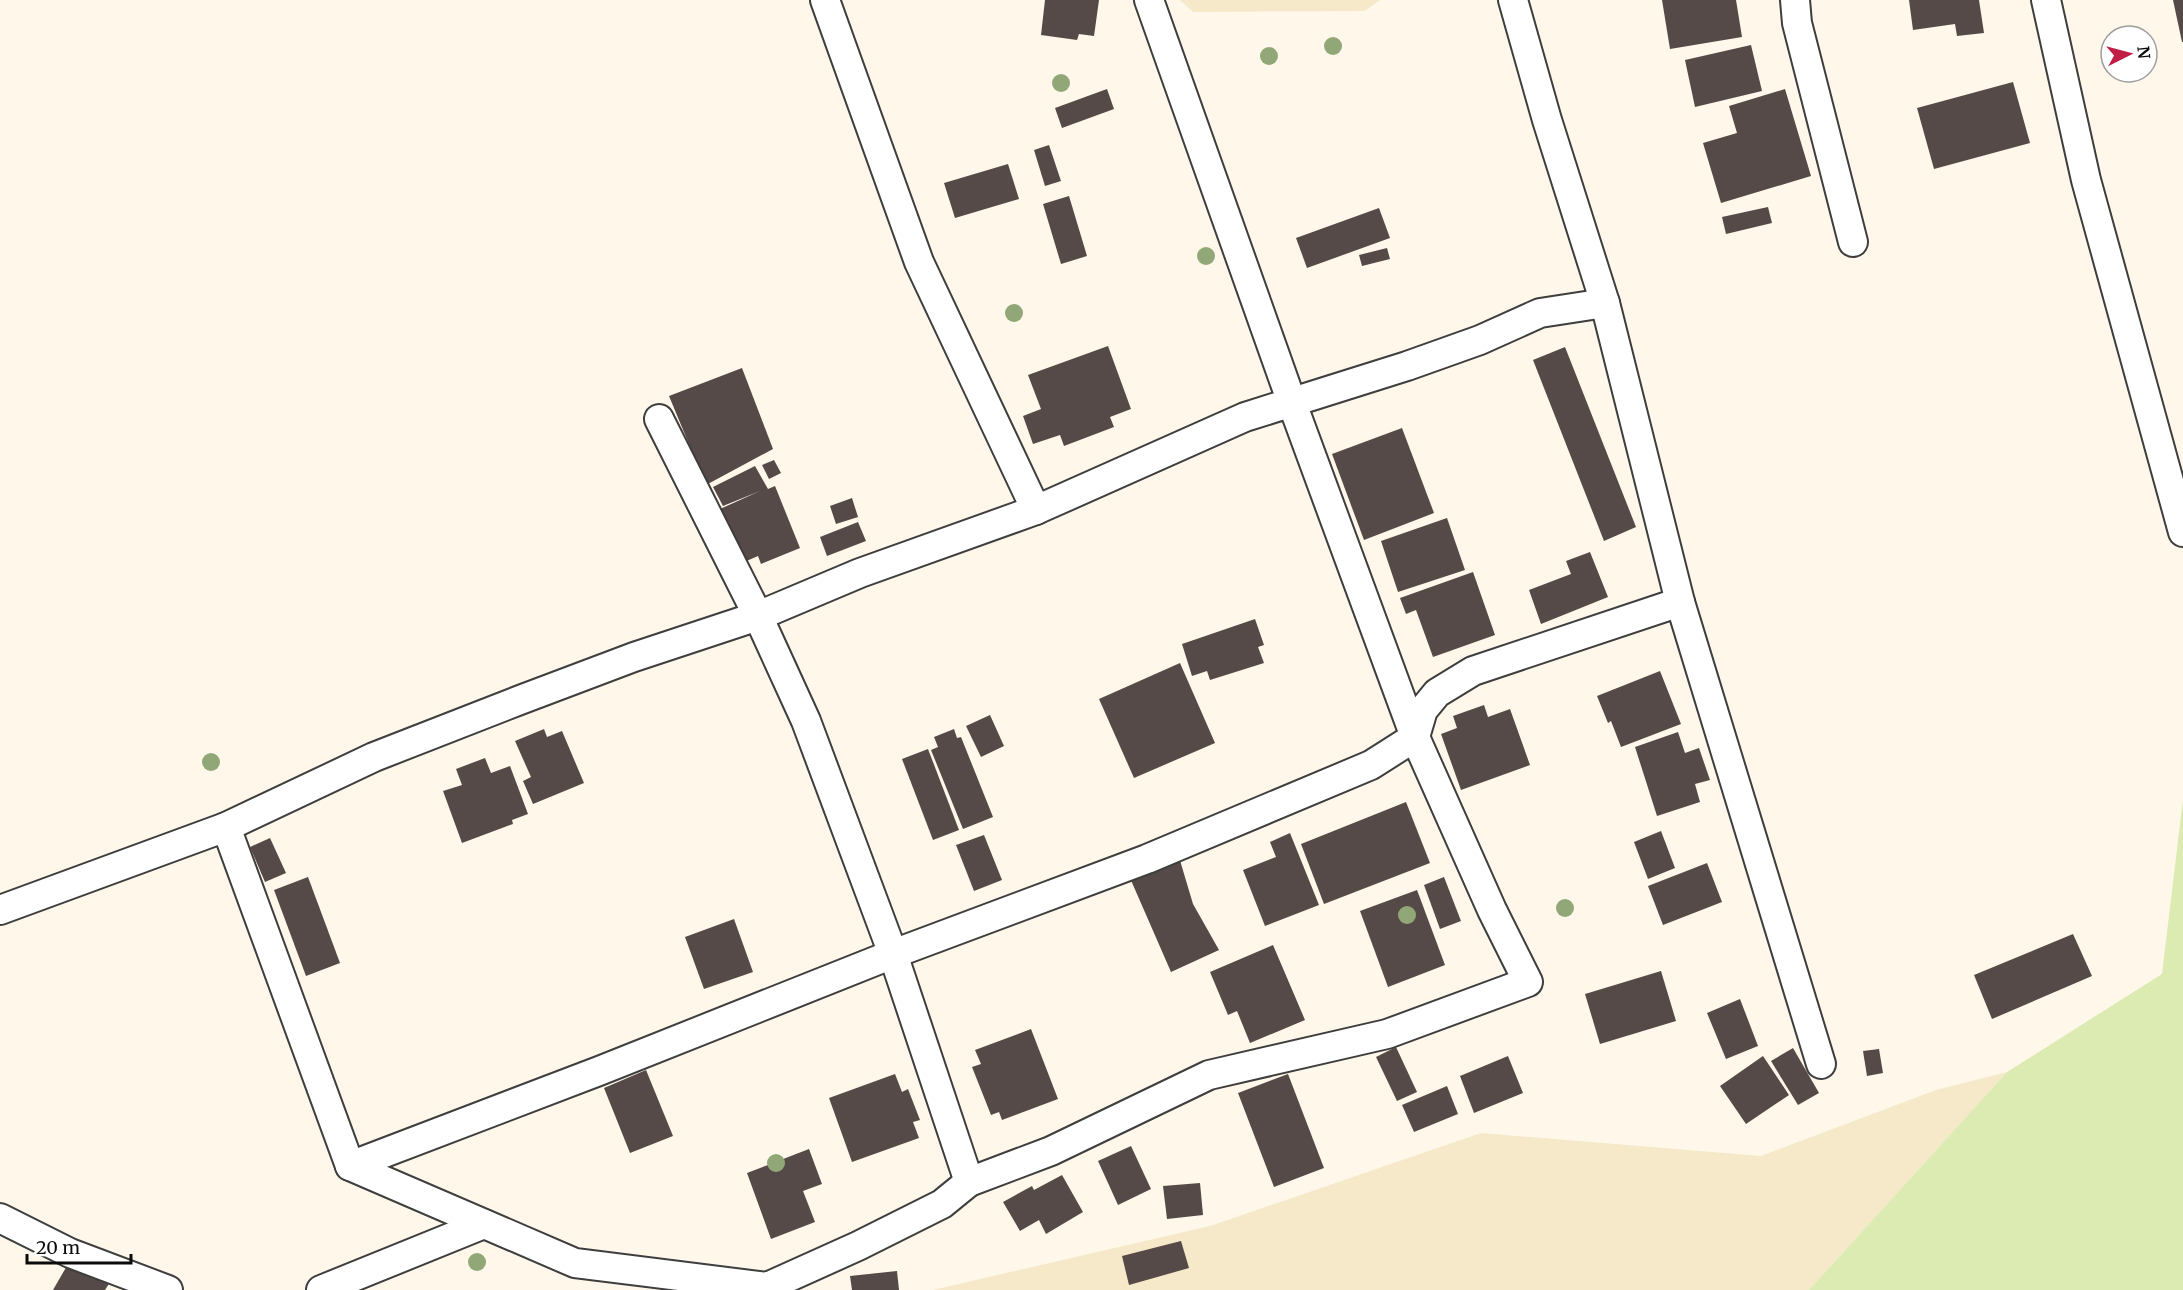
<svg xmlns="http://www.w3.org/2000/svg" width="2183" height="1290" font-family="Merriweather,serif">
	<rect width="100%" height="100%" fill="#fff7ea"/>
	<g fill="#f6e9c9">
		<path d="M1180 0H1380L1365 11 1193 12Z"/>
		<path d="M2007 1072 1809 1290H933L1210 1226 1481 1133 1761 1156 1936 1090Z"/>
	</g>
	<path fill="#dbebb2" d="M2183 799V1290H1809L2007 1072 2162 974Z"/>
	<g fill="#554a47">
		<path d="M1045 0H1099L1094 36 1079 34 1077 40 1041 35Z"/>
		<path d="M1662 0H1736L1742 37 1670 49Z"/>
		<path d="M1909 0H1979L1984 33 1957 36 1955 24 1913 30Z"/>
		<path d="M2173 0H2183V42H2182Z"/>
		<path d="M1751 45 1762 91 1695 107 1685 60Z"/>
		<path d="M2013 82 2030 143 1934 169 1917 108Z"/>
		<path d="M1107 89 1114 109 1062 128 1055 108Z"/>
		<path d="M1785 89 1811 176 1721 203 1703 143 1737 133 1729 106Z"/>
		<path d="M1049 145 1061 181 1045 186 1034 150Z"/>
		<path d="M1008 164 1019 199 955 218 944 183Z"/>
		<path d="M1069 196 1087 256 1061 264 1043 204Z"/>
		<path d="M1768 207 1772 223 1726 234 1722 217Z"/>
		<path d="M1379 208 1390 238 1307 268 1296 238Z"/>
		<path d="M1387 248 1390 259 1362 266 1359 255Z"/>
		<path d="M1108 346 1131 409 1110 417 1114 427 1064 446 1060 435 1033 444 1023 416 1041 409 1028 375Z"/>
		<path d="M1565 347 1636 527 1604 541 1533 360Z"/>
		<path d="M742 368 773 449 706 485 669 396Z"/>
		<path d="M1402 428 1434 513 1364 540 1332 454Z"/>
		<path d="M774 460 781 473 769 479 762 465Z"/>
		<path d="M755 466 768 489 775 486 800 548 761 564 758 556 742 563 720 509 760 491 723 506 713 487Z"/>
		<path d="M852 498 858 517 836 524 830 506Z"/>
		<path d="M1447 518 1465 570 1398 592 1381 541Z"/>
		<path d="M858 522 866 541 827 556 820 537Z"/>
		<path d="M1590 552 1608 597 1541 624 1529 590 1571 574 1566 561Z"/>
		<path d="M1473 572 1495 635 1433 657 1416 610 1406 614 1400 598Z"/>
		<path d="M1255 619 1264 645 1258 647 1264 663 1210 680 1207 671 1192 676 1182 644Z"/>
		<path d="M1180 663 1215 743 1134 778 1099 699Z"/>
		<path d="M1660 671 1681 724 1621 747 1611 721 1608 723 1597 696Z"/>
		<path d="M1484 705 1488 717 1510 709 1530 765 1461 790 1441 734 1457 728 1453 716Z"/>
		<path d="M990 715 1004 746 981 757 966 726Z"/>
		<path d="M544 729 547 737 562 731 584 783 533 804 523 781 531 777 515 741Z"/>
		<path d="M954 729 957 738 961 737 993 817 963 829 931 750 938 747 934 737Z"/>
		<path d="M1678 732 1685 753 1699 748 1710 780 1695 784 1700 802 1657 816 1635 747Z"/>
		<path d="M928 749 959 830 933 840 902 759Z"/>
		<path d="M485 758 491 773 510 766 528 814 512 820 513 824 462 843 443 791 462 785 456 769Z"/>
		<path d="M1406 802 1430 863 1324 904 1301 844Z"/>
		<path d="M1661 831 1675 868 1648 879 1634 842Z"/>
		<path d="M1290 833 1319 905 1265 926 1243 870 1276 857 1270 842Z"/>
		<path d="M984 835 1002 880 974 891 956 845Z"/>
		<path d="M270 838 286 873 265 882 250 847Z"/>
		<path d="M1179 857 1193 904 1219 950 1171 972 1130 878Z"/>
		<path d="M1707 863 1722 902 1663 925 1648 886Z"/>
		<path d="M308 877 340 963 306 976 274 890Z"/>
		<path d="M1444 877 1461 921 1440 929 1424 885Z"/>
		<path d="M1417 890 1445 965 1388 987 1360 911Z"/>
		<path d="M734 919 753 972 704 989 685 937Z"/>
		<path d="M2073 934 2092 976 1992 1019 1974 975Z"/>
		<path d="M1273 945 1305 1020 1250 1043 1237 1011 1228 1015 1210 972Z"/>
		<path d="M1661 971 1676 1021 1600 1044 1585 994Z"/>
		<path d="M1740 999 1758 1046 1726 1059 1707 1013Z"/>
		<path d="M1031 1029 1058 1099 1002 1120 999 1112 991 1115 972 1067 981 1064 975 1050Z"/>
		<path d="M1396 1047 1417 1092 1397 1101 1376 1057Z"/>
		<path d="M1793 1048 1819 1093 1798 1105 1771 1061Z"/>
		<path d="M1879 1049 1883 1073 1867 1076 1863 1051Z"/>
		<path d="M1508 1056 1523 1093 1474 1113 1460 1076Z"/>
		<path d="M1763 1056 1789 1095 1746 1124 1720 1086Z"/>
		<path d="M646 1070 673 1136 630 1153 604 1088Z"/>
		<path d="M895 1074 902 1092 908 1089 920 1120 913 1122 919 1138 852 1162 829 1098Z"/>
		<path d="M1288 1074 1324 1168 1274 1187 1238 1093Z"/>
		<path d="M1447 1086 1458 1114 1414 1132 1402 1105Z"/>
		<path d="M1131 1146 1151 1189 1118 1205 1098 1161Z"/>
		<path d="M809 1149 822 1184 803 1191 815 1222 771 1239 747 1173Z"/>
		<path d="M1062 1175 1083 1212 1046 1234 1039 1220 1020 1231 1003 1202 1032 1186 1034 1190Z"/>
		<path d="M1200 1183 1203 1215 1167 1219 1163 1186Z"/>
		<path d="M1181 1241 1189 1268 1129 1285 1122 1256Z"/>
		<path d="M68 1264 110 1282 105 1290H53Z"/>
		<path d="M897 1271 899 1290H852L850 1276Z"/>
	</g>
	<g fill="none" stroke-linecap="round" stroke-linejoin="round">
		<g stroke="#3e3e3e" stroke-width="32">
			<g id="minor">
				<path d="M825 0 919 262 1036 510"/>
				<path d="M1513 0 1547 120 1605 303 1680 602 1821 1064"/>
				<path d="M1795 0 1797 23 1853 242"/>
				<path d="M2046 0 2086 180 2183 532"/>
				<path d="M659 419 758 616 806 721 893 954 969 1182"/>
				<path d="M226 827 350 1166 575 1263 767 1287 858 1246 942 1204 969 1182 1051 1151 1209 1075 1387 1034 1528 982 1492 910 1415 737 1292 403 1149 0"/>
				<path d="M0 910 226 827 374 757 520 700 634 657 758 616 860 573 1036 510 1245 417 1407 366 1480 340 1540 313 1605 303"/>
				<path d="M350 1166 599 1071 893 954 1147 859 1371 765 1415 737 1423 710 1437 693 1473 671 1680 602"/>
				<path d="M0 1218 70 1253 168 1290"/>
				<path d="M321 1290 484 1224"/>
			</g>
		</g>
		<use href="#minor" stroke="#fff" stroke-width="28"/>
	</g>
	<g fill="#92a778">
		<circle cx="1333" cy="46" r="9"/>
		<circle cx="1269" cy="56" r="9"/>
		<circle cx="1061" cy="83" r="9"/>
		<circle cx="1206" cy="256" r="9"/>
		<circle cx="1014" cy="313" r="9"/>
		<circle cx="211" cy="762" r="9"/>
		<circle cx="1565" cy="908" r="9"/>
		<circle cx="1407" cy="915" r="9"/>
		<circle cx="776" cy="1163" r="9"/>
		<circle cx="477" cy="1262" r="9"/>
	</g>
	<g transform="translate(2129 54) rotate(84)"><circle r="28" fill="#ffffff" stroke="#9d9d9d" stroke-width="1.5"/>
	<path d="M0-4.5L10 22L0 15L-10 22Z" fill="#c11e46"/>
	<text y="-9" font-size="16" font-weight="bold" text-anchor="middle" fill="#0b0b0b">N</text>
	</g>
	<path d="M27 1254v9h104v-9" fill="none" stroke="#0b0b0b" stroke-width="3"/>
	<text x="36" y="1254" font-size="18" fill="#0b0b0b" stroke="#ffffff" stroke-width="4.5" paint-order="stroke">20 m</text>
</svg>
